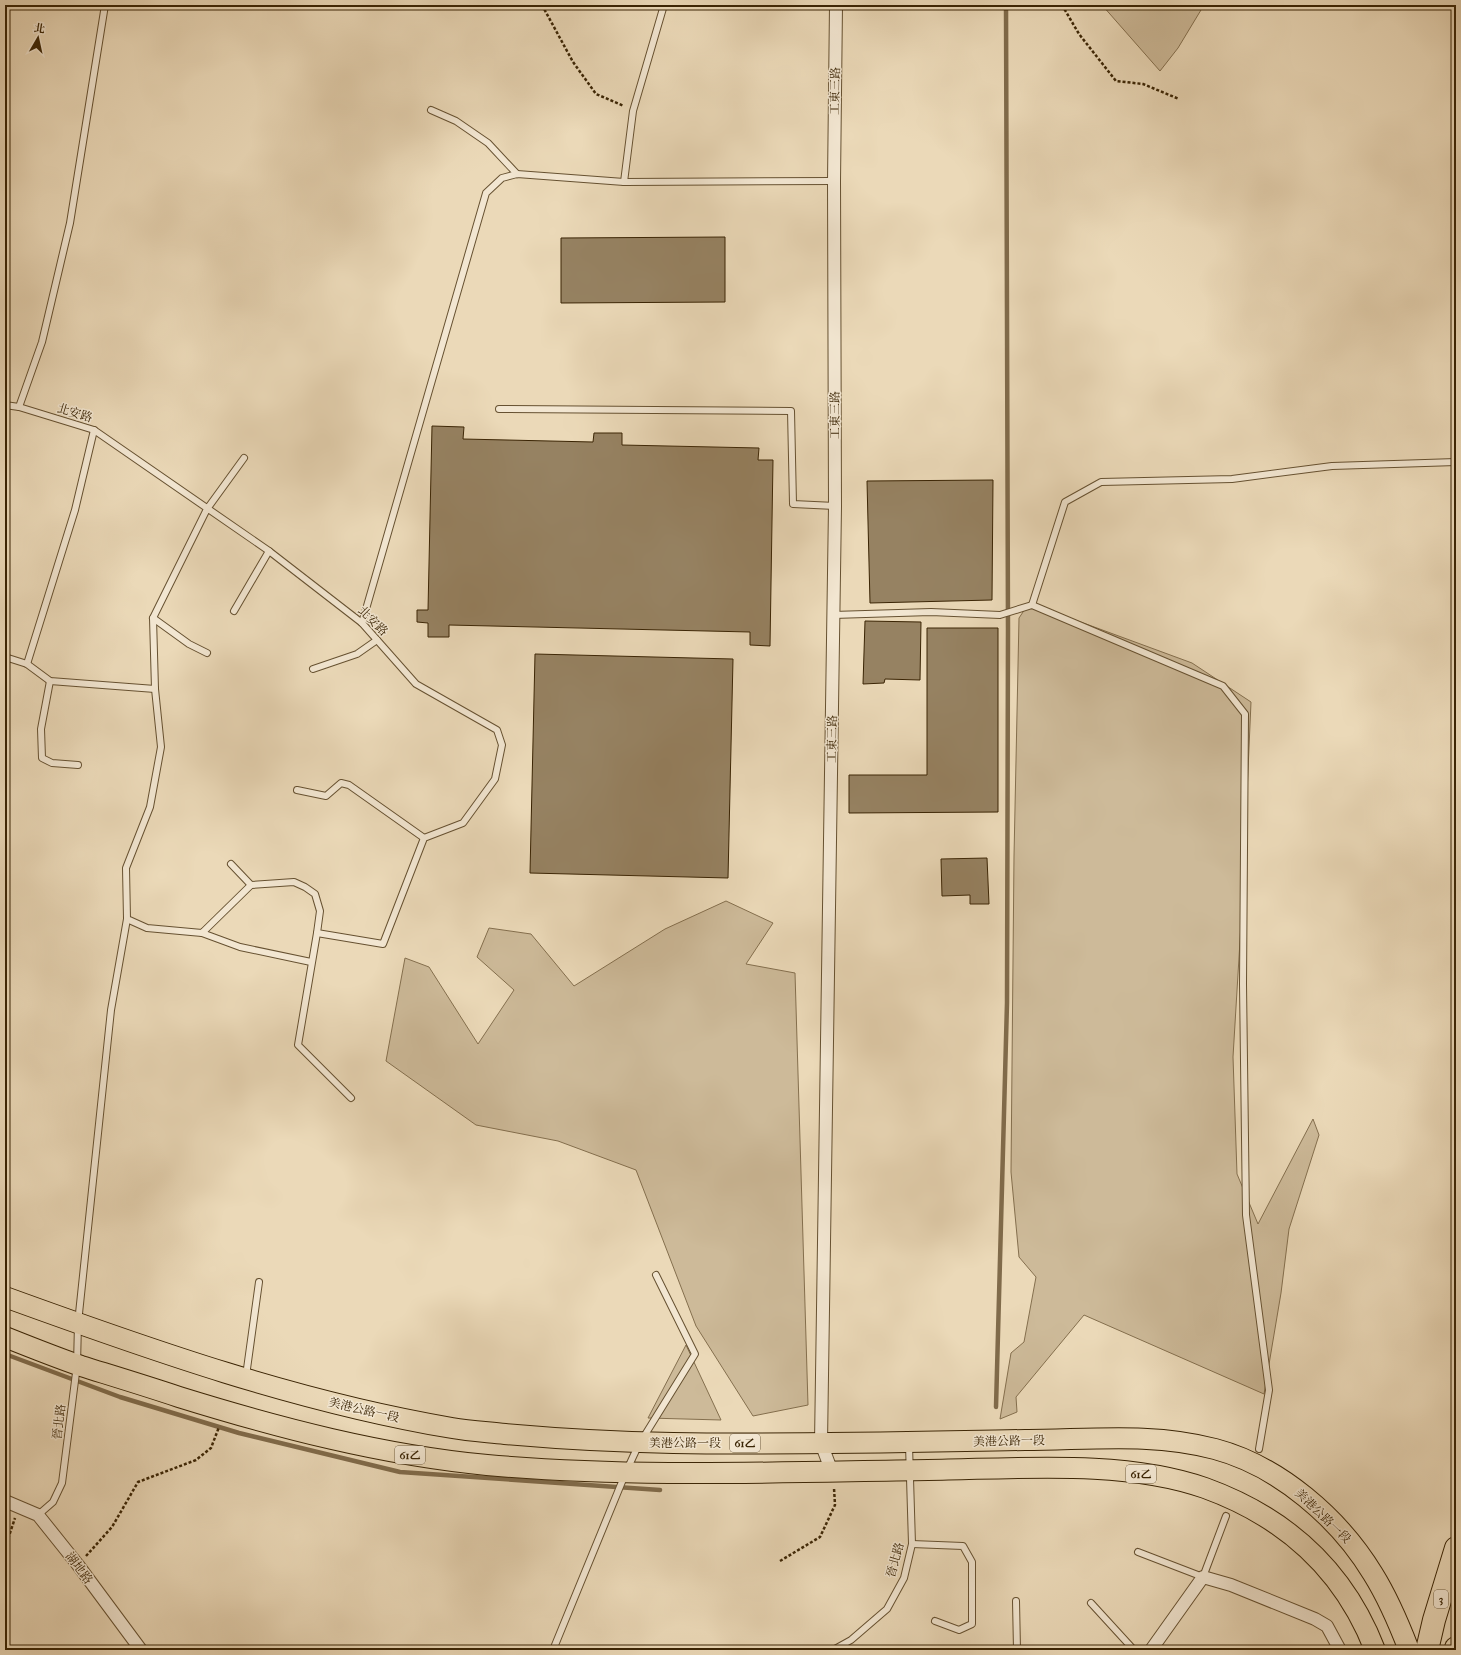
<svg xmlns="http://www.w3.org/2000/svg" width="1461" height="1655" font-family="'IM FELL French Canon','Noto Serif TC',serif">
	<rect width="100%" height="100%" fill="#ebd9b8"/>
	<filter id="stains"><feTurbulence type="fractalNoise" baseFrequency=".005" numOctaves="4"/><feColorMatrix values="0 0 0 0 .2 0 0 0 0 .09 0 0 0 0 .02 0 0 0 .5 -.17"/></filter>
	<radialGradient id="worn" r=".72"><stop offset=".6" stop-color="#630" stop-opacity="0"/><stop offset="1" stop-color="#630" stop-opacity=".3"/></radialGradient>
	<g fill="#cdba99" stroke="#846f4e">
		<path d="M1102 5H1204L1178 48 1160 71Z"/>
		<path d="M1029 603 1192 663 1251 702 1242 908 1233 1057 1237 1174 1258 1224 1313 1119 1319 1135 1289 1229 1281 1293 1264 1394 1084 1315 1016 1397 1017 1412 1000 1419 1011 1353 1024 1342 1036 1277 1019 1257 1011 1172 1014 856 1019 618Z"/>
		<path d="M726 901 773 923 746 964 795 973 808 1405 753 1416 696 1326 636 1170 558 1141 476 1125 386 1061 405 958 429 967 478 1044 514 990 477 957 489 928 531 934 574 986 665 929Z"/>
		<path d="M686 1345 721 1420 648 1418Z"/>
	</g>
	<g fill="none" stroke-linecap="round" stroke-linejoin="round">
		<g stroke="#806b4b" stroke-width="4.5">
			<path d="M5 1354 120 1397 239 1433 400 1472 660 1490"/>
			<path d="M996 1407 1007 1003 1008 628 1006 5"/>
		</g>
	</g>
	<g fill="#968262" stroke="#3a2404">
		<path d="M725 237V302L561 303V238Z"/>
		<path d="M432 426 464 427 463 439 593 442 594 433H622V445L759 448 758 460H773L770 646 750 645V632L449 625V637H428V623L417 622V610H428Z"/>
		<path d="M993 480 992 600 870 603 867 481Z"/>
		<path d="M865 621 921 622 920 680 885 679 884 683 863 684Z"/>
		<path d="M927 628H998V812L849 813V775H927Z"/>
		<path d="M535 654 733 659 728 878 530 873Z"/>
		<path d="M987 858 989 904H970V895L942 896 941 859Z"/>
	</g>
	<g fill="none" stroke-linecap="round" stroke-linejoin="round">
		<g stroke="#665131" stroke-width="8">
			<g id="service">
				<path d="M431 110 456 121 488 143 517 174"/>
				<path d="M624 182 633 111 664 5"/>
				<path d="M5 405 19 407 94 430 269 551 362 623 416 684 497 730 502 745 495 779 463 823 424 838 383 944 317 933 320 911 315 894 305 887 294 882 251 885 202 933 147 928 127 919 126 868 150 807 161 747 155 689 153 618 207 509 244 458"/>
				<path d="M19 407 42 342 70 223 105 5"/>
				<path d="M499 409 791 411 793 504 835 506"/>
				<path d="M1032 605 1065 502 1101 482 1232 479 1332 466 1456 462"/>
				<path d="M234 611 269 551"/>
				<path d="M833 615 931 612 1000 615 1032 605 1223 686 1245 714 1243 984 1246 1215 1269 1390 1259 1449"/>
				<path d="M153 618 189 644 207 653"/>
				<path d="M362 623 486 193 502 178 517 174 624 182 834 181"/>
				<path d="M5 657 27 664 50 681 155 689"/>
				<path d="M27 664 75 510 94 430"/>
				<path d="M313 669 357 654 377 640"/>
				<path d="M50 681 41 729 42 758 52 763 78 765"/>
				<path d="M297 790 326 796 341 783 349 785 424 838"/>
				<path d="M231 864 251 885"/>
				<path d="M202 933 240 947 311 962"/>
				<path d="M317 933 298 1045 351 1098"/>
				<path d="M246 1376 259 1282"/>
				<path d="M643 1438 695 1354 656 1275"/>
				<path d="M38 1515 53 1502 62 1483 77 1365 78 1323 111 1010 127 919"/>
				<path d="M912 1544 963 1546 972 1562V1624L959 1630 935 1621"/>
				<path d="M1138 1552 1203 1577 1226 1516"/>
				<path d="M1016 1601 1017 1650"/>
				<path d="M1091 1603 1134 1650"/>
				<path d="M553 1650 626 1472 638 1446"/>
				<path d="M833 1650 851 1640 887 1609 904 1578 912 1544 909 1445"/>
			</g>
		</g>
		<g stroke="#665131" stroke-width="14">
			<g id="minor">
				<path d="M832 1472 821 1443 835 506 834 181 836 5"/>
				<path d="M5 1501 38 1515 78 1565 141 1650"/>
				<path d="M1151 1650 1203 1577 1231 1585 1315 1619 1327 1626 1340 1650"/>
			</g>
		</g>
		<g stroke="#3a2404" stroke-width="22">
			<g id="primary">
				<path d="M5 1297C151 1350 298 1402 452 1428 469 1431 487 1432 505 1434 561 1439 617 1442 673 1443 790 1445 907 1442 1025 1440 1087 1440 1153 1432 1215 1449 1279 1466 1339 1518 1373 1574 1388 1598 1399 1624 1409 1650"/>
				<path d="M5 1337C30 1347 55 1357 81 1366 113 1376 146 1386 179 1397 279 1428 382 1455 487 1465 633 1478 781 1472 928 1470 1015 1469 1123 1459 1205 1488 1285 1517 1344 1570 1375 1650"/>
			</g>
		</g>
		<g stroke="#3a2404" stroke-width="24">
			<g id="motorway">
				<path d="M1427 1650 1434 1620 1456 1548"/>
				<path d="M1456 1650V1648"/>
			</g>
		</g>
		<g stroke="#3a2404" stroke-width="2.5" stroke-dasharray="3 2" stroke-linecap="butt">
			<path d="M542 5 573 62 596 94 624 106"/>
			<path d="M1062 5 1079 34 1116 81 1143 84 1179 99"/>
			<path d="M5 1548 15 1518"/>
			<path d="M86 1556 112 1527 138 1482 196 1460 211 1448 219 1427"/>
			<path d="M780 1561 820 1537 835 1505 834 1488"/>
		</g>
		<use href="#service" stroke="#f2e6d1" stroke-width="6"/>
		<use href="#minor" stroke="#f2e6d1" stroke-width="12"/>
		<use href="#primary" stroke="#ebd9b8" stroke-width="20"/>
		<use href="#motorway" stroke="#ebd9b8" stroke-width="22"/>
	</g>
	<g text-anchor="middle" dominant-baseline="central" stroke-width="3" stroke-linejoin="round" paint-order="stroke">
		<g fill="#f2e6d1" stroke="#715e42" stroke-width="1">
			<rect x="730" y="1434" width="30" height="18" rx="3"/>
			<rect x="395" y="1446" width="30" height="18" rx="3"/>
			<rect x="1126" y="1465" width="30" height="18" rx="3"/>
			<rect x="1434" y="1590" width="14" height="18" rx="3"/>
		</g>
		<g font-size="11" font-weight="bold" fill="#3a2404">
			<text x="745" y="1443">61乙</text>
			<text x="410" y="1455">61乙</text>
			<text x="1141" y="1474">61乙</text>
			<text x="1441" y="1599">3</text>
		</g>
		<g font-size="12" fill="#3a2404" stroke="#f2e6d1">
			<text transform="translate(835 91) rotate(-89)">工東三路</text>
			<text transform="translate(75 413) rotate(17)">北安路</text>
			<text transform="translate(835 415) rotate(-90)">工東三路</text>
			<text transform="translate(373 621) rotate(45)">北安路</text>
			<text transform="translate(832 739) rotate(-89)">工東三路</text>
			<text transform="translate(364 1410) rotate(13)">美港公路一段</text>
			<text transform="translate(59 1422) rotate(-83)">晉北路</text>
			<text transform="translate(1009 1441) rotate(-1)">美港公路一段</text>
			<text x="685" y="1443">美港公路一段</text>
			<text transform="translate(1323 1516) rotate(44)">美港公路一段</text>
			<text transform="translate(895 1560) rotate(-74)">晉北路</text>
			<text transform="translate(79 1568) rotate(53)">湖地路</text>
		</g>
	</g>
	<rect width="1461" height="1655" fill="none" stroke="#ebd9b8" stroke-width="20"/>
	<rect x="6" y="6" width="1449" height="1643" fill="none" stroke="#3a2404" stroke-width="2"/>
	<rect x="10" y="10" width="1441" height="1635" fill="none" stroke="#3a2404"/>
	<g transform="translate(38 38) rotate(9)" stroke="#f2e6d1" stroke-width="3" paint-order="stroke">
	<path d="M0-3L7 15L0 10L-7 15Z" fill="#3a2404"/>
	<text y="-6" font-size="11" font-weight="bold" text-anchor="middle" fill="#3a2404">北</text>
	</g>
	<rect width="100%" height="100%" filter="url(#stains)"/>
	<rect width="100%" height="100%" fill="url(#worn)"/>
</svg>
